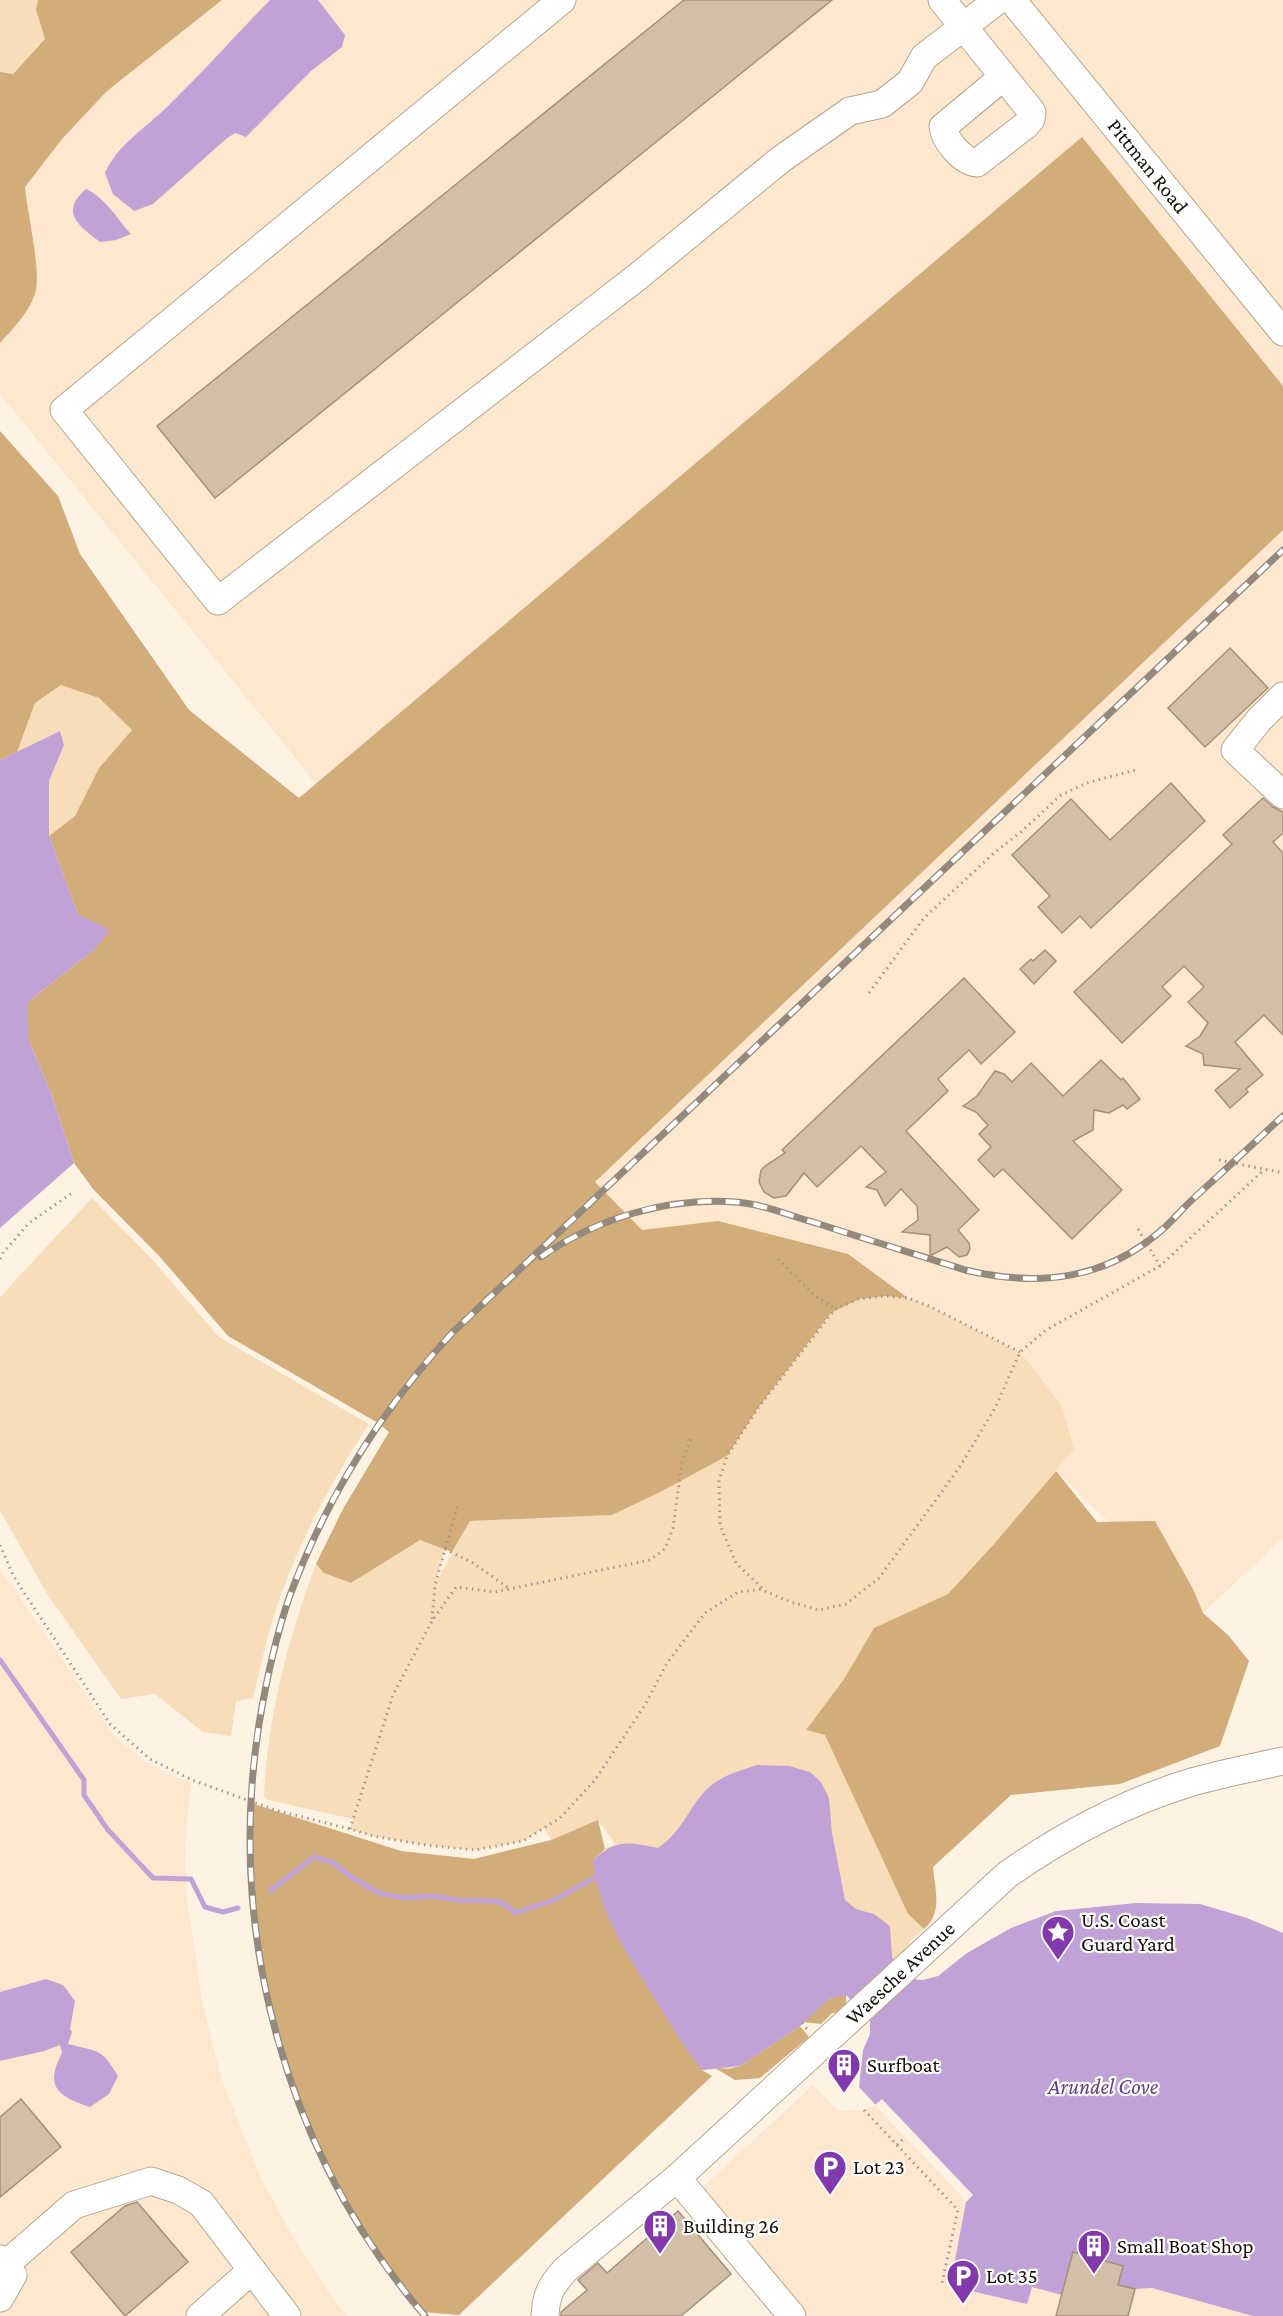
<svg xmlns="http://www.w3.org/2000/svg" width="1283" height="2316" font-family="'Crimson Pro',serif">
	<rect width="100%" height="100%" fill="#fef2e2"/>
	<g fill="#fde8cf">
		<path d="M0 0H1283V1538L1203 1613 1056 1471 624 1230 306 771 0 394Z"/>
		<path d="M0 1568 112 1733 145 1762 170 1775 191 1782 185 1841 186 1892 203 2006 221 2077 260 2176 290 2232 331 2296 347 2316H0Z"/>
		<path d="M813 2085 838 2111 864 2110 875 2105 966 2202 951 2286 1027 2303 1032 2287 1062 2295 1120 2316H792L692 2197Z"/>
		<path d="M1152 2288 1253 2316H1128L1135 2289Z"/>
	</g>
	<g fill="#f8ddba">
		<path d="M0 0H38L36 10 45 39 12 74 0 72Z"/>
		<path d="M61 685 99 698 132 730 99 768 75 816 49 836V781L64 745 60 731 17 752 35 703Z"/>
		<path d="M92 1198 151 1258 219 1337 369 1424C333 1479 301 1538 279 1600 268 1632 261 1665 253 1698L236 1701 231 1736 203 1732 155 1694 121 1699 47 1594 0 1510V1297Z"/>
		<path d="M886 1296 908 1298 929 1306 1020 1352 1062 1406 1074 1449 994 1544 948 1594 874 1628 844 1679 806 1730 825 1734 908 1914 924 1929 910 1941 907 1954 896 1964 892 1956 890 1926 874 1914 856 1909 845 1900 832 1832 829 1798 818 2008 800 2026 728 2069 702 2070 605 1849 615 1844 598 1820 551 1840 544 1828 523 1841 475 1850 425 1845 373 1836 350 1829 353 1819 268 1800 264 1796C268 1716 288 1638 316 1564L324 1573 352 1583 420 1539 445 1549 436 1582 470 1521 612 1515 660 1492 727 1456 758 1408 831 1313 859 1299Z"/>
	</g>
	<g fill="#d2ac79">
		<path d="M38 0H222L107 91 62 139 25 187C27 211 42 273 35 294 29 312 13 329 0 343V72L13 74 45 39 36 10Z"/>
		<path d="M1082 137 1283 386V530L595 1182 642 1230 718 1221 848 1254 908 1298 886 1296 859 1299 831 1313 758 1408 727 1456 660 1492 612 1515 470 1521 452 1552 420 1540 351 1583 324 1573 316 1564 343 1509 389 1432 378 1423 228 1336 161 1258 93 1189 74 1163 52 1096 28 1038V1002L94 950 78 914 49 836 75 816 99 768 132 730 99 698 61 685 35 703 17 752 0 760V431L58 496 80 554 189 710 299 798Z"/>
		<path d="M1056 1471 1097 1522 1155 1521 1193 1589 1203 1613 1229 1636 1249 1661 1220 1746 1120 1784 1011 1795 933 1867C935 1890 943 1913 924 1929L908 1914 825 1735 806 1730 844 1679 874 1628 948 1594 994 1544Z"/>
		<path d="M251 1803 401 1851 474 1859 551 1840 598 1820 605 1849 593 1860 702 2070 712 2076 459 2315 422 2312C401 2285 379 2258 360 2228 299 2128 256 2008 251 1889 250 1861 251 1832 251 1803Z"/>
		<path d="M846 1994V2012L832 2013 821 2024 803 2022 829 1999Z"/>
		<path d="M800 2026 809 2037 760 2078 735 2080 715 2068 728 2069 740 2066Z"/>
	</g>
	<g fill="#c0a2d6">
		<path d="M270 0H318L345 35 342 47 311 71 246 137 235 133 226 139 153 204 134 211 113 194 105 173C117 145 147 127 168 106 203 72 236 35 270 0Z"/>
		<path d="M86 189C106 198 117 219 131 234L116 240 100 242C79 226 59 212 86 189Z"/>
		<path d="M60 731 64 745 49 781V836L78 914 110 930 94 950 28 1002V1038L52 1096 74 1163 0 1228V760Z"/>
		<path d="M757 1765 789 1766 810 1772 821 1782 829 1798 832 1832 845 1900 856 1909 874 1914 890 1926 892 1956 897 1968 911 1979 923 1980 938 1976 967 1953 1011 1928 1056 1911 1136 1903 1200 1904 1247 1918 1283 1933V2316H1253L1152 2288 1135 2289 1128 2316H1120L1062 2295 1032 2287 1027 2304 950 2286 966 2202 859 2087 863 2050 870 2034V2020L846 1995 829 1999 800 2026 740 2066 702 2070C685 2049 671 2025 656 2001 630 1958 597 1911 593 1860 616 1839 628 1842 658 1848 683 1831 687 1810 706 1790 720 1776 739 1771 757 1765Z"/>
		<path d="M46 1979 63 1985 75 2001 70 2029 72 2032 68 2044C98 2052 101 2047 118 2076L109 2094 90 2107C58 2096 44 2087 62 2053L60 2045 44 2051 0 2061V1992Z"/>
	</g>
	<path fill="#fef2e2" d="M882 2099 973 2195 966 2202 875 2105Z"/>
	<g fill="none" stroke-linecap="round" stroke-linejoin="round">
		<g stroke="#c0a2d6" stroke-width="5">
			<path d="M0 1660 84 1780V1795L108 1830 153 1878 191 1879 205 1907 223 1912 238 1908"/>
			<path d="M270 1891 314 1857 332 1862 350 1876 379 1893 404 1898 433 1896 458 1900 494 1901 505 1904 515 1913 554 1900 594 1878"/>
		</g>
	</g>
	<g fill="#d3bfa7" stroke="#a4917a" stroke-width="1.5">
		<path d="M684 0H832L215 498 157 426Z"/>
		<path d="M1230 648 1268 688 1205 747 1168 708Z"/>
		<path d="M1171 783 1205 821 1091 928 1080 916 1062 933 1038 907 1050 896 1012 855 1071 799 1110 840Z"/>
		<path d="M1263 798 1273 807 1283 812V833L1273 842 1283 853V1035L1264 1015 1235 1042 1263 1075 1246 1089 1248 1092 1230 1108 1215 1090 1240 1069 1204 1065 1203 1054 1186 1046 1200 1036 1208 1023 1188 1002 1204 987 1184 966 1162 987 1171 996 1122 1043 1074 992 1232 844 1223 835Z"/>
		<path d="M1045 950 1056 961 1034 984 1020 969 1031 959 1033 961Z"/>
		<path d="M964 978 1015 1032 981 1064 969 1050 938 1079 948 1091 906 1131 979 1210 958 1230 969 1243 970 1249 967 1255 959 1257 947 1247 930 1256V1235L902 1232 918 1220 917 1206 901 1189 885 1206 877 1190 866 1187 886 1172 861 1146 817 1187 804 1173 786 1196 774 1198 764 1192 759 1182 761 1170 765 1166 785 1153 782 1150Z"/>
		<path d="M1101 1060 1121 1080 1123 1078 1140 1099 1127 1109 1123 1105 1109 1113 1094 1110 1093 1130 1073 1141 1122 1190 1072 1239 1003 1169 994 1177 978 1160 991 1147 979 1134 988 1125 976 1112 963 1106 977 1096 995 1071 1004 1074 1012 1082 1031 1063 1063 1096Z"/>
		<path d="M21 2099 61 2147 0 2197V2117Z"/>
		<path d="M137 2202 188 2262 125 2316 71 2252 125 2206Z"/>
		<path d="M678 2211 731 2274 681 2316H561V2312L587 2290 578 2280 598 2263 607 2273Z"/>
		<path d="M1073 2252 1123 2266 1118 2285 1135 2289 1128 2316H1056Z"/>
	</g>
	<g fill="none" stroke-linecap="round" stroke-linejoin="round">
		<g stroke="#b7a48c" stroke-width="29">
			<g id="minor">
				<path d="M562 0 64 410 218 601 636 278 780 160 850 111 882 104 910 82 924 57 998 0"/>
				<path d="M942 0 1032 112 1031 119 1026 125 977 163C963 162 945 141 943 127L1003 77"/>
				<path d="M1012 0 1283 332"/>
				<path d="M1283 696 1259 720 1235 750 1283 795"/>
				<path d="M0 2259 13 2275 0 2298"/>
				<path d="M5 2265 74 2205 151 2181 178 2190 201 2203 287 2316"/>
				<path d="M200 2316 252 2270"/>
				<path d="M545 2316C546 2294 551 2286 565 2270L677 2178"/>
				<path d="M792 2316 677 2178 1008 1874C1064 1835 1123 1803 1189 1783 1219 1774 1252 1768 1283 1761"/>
			</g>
		</g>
		<g stroke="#a2988c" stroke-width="3" stroke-dasharray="1.5 4.5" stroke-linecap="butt">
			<path d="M869 993 923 919 995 852 1021 832 1061 795 1087 783 1139 769"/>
			<path d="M1219 1160 1283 1173"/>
			<path d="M1138 1229 1160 1266"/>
			<path d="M0 1259 3 1253 29 1223 72 1193"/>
			<path d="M778 1259 814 1295 835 1309"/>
			<path d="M1020 1352 929 1306 908 1298 886 1296 859 1299 835 1309 758 1408 727 1456 719 1481 720 1525 736 1563 765 1591 790 1602 819 1610 846 1604 879 1578 959 1468 995 1408 1020 1352 1046 1330 1160 1266 1265 1169"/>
			<path d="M0 1545 14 1577 110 1724 150 1759 192 1780 275 1810 350 1829 373 1836 425 1845 475 1850 523 1841 560 1818 595 1780 645 1705 667 1663 705 1613 738 1592 763 1589"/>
			<path d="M445 1549 473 1563 510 1589"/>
			<path d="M432 1619 435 1585 458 1504"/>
			<path d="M350 1829 393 1695 432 1621 456 1587 495 1592 650 1560 665 1549 673 1528 682 1462 692 1435"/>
			<path d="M802 2023 807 2029"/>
			<path d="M864 2110 958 2210 942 2283"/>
			<path d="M897 2145 905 2137"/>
		</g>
		<use href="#minor" stroke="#fff" stroke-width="27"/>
		<g stroke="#93897d" stroke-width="7">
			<g id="rail">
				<path d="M541 1257C597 1218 668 1197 736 1202 763 1204 790 1216 816 1223 865 1239 915 1254 965 1270 1038 1287 1104 1281 1163 1229 1174 1219 1184 1207 1195 1197 1225 1170 1254 1143 1283 1116"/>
				<path d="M425 2316C286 2154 226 1935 259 1724 266 1682 275 1639 289 1598 326 1498 381 1410 453 1332L1283 550"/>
			</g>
		</g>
		<use href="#rail" stroke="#fff" stroke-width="4.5" stroke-dasharray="14" stroke-linecap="butt"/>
	</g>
	<defs>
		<g id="sight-pin" transform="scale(1.725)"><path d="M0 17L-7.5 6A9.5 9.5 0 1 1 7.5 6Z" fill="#8239ac" stroke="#fff"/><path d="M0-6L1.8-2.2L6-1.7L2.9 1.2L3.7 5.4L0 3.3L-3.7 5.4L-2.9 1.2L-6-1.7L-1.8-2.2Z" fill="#fff"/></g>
		<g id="building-pin" transform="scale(1.725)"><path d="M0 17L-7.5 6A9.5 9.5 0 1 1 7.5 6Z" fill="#8239ac" stroke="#fff"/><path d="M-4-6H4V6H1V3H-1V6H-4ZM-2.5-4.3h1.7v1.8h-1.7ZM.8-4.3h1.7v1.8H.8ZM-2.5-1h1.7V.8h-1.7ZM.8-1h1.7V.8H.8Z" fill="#fff"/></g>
		<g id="parking-pin" transform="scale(1.725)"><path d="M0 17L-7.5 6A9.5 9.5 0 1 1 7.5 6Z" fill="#8239ac" stroke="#fff"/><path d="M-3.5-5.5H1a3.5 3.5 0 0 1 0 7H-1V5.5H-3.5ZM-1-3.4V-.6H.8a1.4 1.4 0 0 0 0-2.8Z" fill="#fff"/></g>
	</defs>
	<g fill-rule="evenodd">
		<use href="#sight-pin" x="1058" y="1932"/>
		<use href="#building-pin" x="844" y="2065"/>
		<use href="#parking-pin" x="830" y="2167"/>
		<use href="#building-pin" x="660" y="2226"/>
		<use href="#building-pin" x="1094" y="2246"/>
		<use href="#parking-pin" x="963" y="2276"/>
	</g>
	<g text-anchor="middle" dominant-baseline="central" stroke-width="4.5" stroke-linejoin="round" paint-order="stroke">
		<g font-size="21" fill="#160f07" stroke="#fff">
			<text transform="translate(1148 166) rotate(51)">Pittman Road</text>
			<text transform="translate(900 1973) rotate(-43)">Waesche Avenue</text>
		</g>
		<g font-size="21" fill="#160f07" stroke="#fff" text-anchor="start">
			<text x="1081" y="1920">U.S. Coast<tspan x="1081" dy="24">Guard Yard</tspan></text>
			<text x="867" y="2065">Surfboat</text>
			<text x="853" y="2167">Lot 23</text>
			<text x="683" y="2226">Building 26</text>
			<text x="1117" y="2246">Small Boat Shop</text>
			<text x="986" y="2276">Lot 35</text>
		</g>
		<g font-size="22" font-style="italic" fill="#673f80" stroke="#fff">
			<text x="1103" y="2086">Arundel Cove</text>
		</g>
	</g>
</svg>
